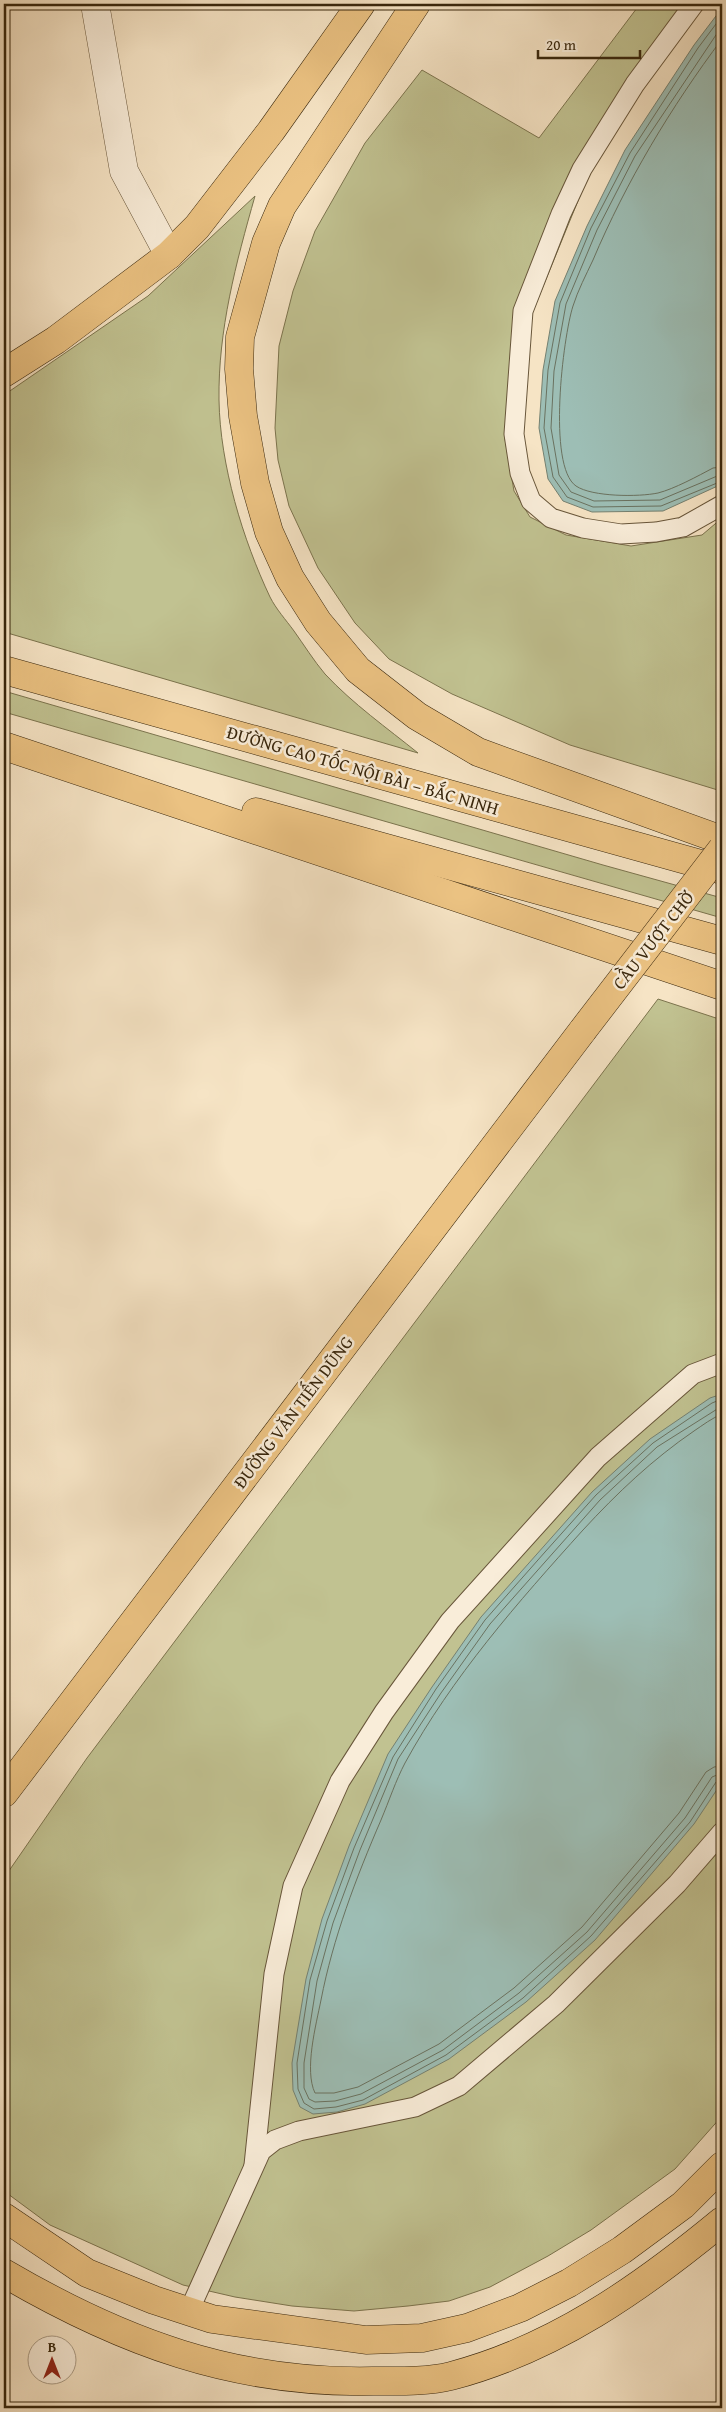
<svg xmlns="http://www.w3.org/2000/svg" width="726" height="2412" font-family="'Gentium Book Plus',serif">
	<rect width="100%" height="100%" fill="#f6e4c5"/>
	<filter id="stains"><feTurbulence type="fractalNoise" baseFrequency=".004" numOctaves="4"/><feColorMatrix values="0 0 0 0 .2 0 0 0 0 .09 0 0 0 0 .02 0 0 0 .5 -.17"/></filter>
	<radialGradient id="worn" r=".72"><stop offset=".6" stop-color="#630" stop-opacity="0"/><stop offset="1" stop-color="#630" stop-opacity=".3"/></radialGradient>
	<g fill="#c1c291" stroke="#7c744e">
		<path d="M640 4H689L620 98 515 355 505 439 514 491 530 517 566 535 631 546 702 535 722 518 721 791 570 745 452 694 389 659 355 623 318 568 289 506 278 460 275 428 279 346 293 291 315 231 365 143 422 70 539 138Z"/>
		<path d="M255 196C236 263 218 330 219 400 220 465 243 540 270 597 276 609 286 620 294 631 304 645 314 661 325 674 353 704 387 728 418 753L4 632V395L148 296Z"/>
		<path d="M4 691 603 865 722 898V918L4 712Z"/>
		<path d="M658 999 722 1020V2116L675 2169 591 2230 548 2256 490 2287 449 2301 408 2306 354 2311 292 2306 235 2297 183 2285 50 2225 4 2191V1878L87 1758Z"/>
	</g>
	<g fill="#9dbeb5" stroke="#758171">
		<path d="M722 8V484L663 511 592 512 563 501 548 479 539 428 543 370 555 301 587 226 625 150 694 45Z"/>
		<path d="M722 1394V1782L694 1824 595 1940 526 2002 449 2059 365 2104 337 2112 313 2114 300 2107 293 2090 292 2063 306 1979 322 1919 349 1846 388 1754 432 1687 481 1617 592 1492 650 1439 710 1398Z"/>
	</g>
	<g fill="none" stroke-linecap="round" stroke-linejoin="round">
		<g stroke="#6a7260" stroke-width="1">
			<path d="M722 16 698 48 630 153 591 228 560 303 548 370 544 428 553 477 567 497 593 507 661 506 722 481"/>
			<path d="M722 26 635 156 597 230 566 304 554 371 551 428 559 475 571 492 594 501 660 500 722 474"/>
			<path d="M722 39C671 107 626 182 593 260 586 275 578 290 573 306 563 337 547 466 576 486 592 497 639 497 658 493 674 489 698 476 713 468L722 467"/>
			<path d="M722 1399 712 1403 653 1443 596 1495 545 1552 485 1620 436 1689 393 1757 354 1848 327 1921 310 1980 297 2063 298 2089 304 2103 314 2109 336 2107 363 2100 446 2055 523 1998 591 1936 690 1822 716 1782 722 1780"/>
			<path d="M722 1406 657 1447 600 1500 490 1624 441 1693 398 1759 360 1850 333 1923 317 1981 304 2063V2088L309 2099 315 2102 335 2101 361 2094 443 2050 519 1993 587 1932 685 1818 712 1777 722 1773"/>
			<path d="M722 1414C712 1418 703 1425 694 1431 653 1459 617 1493 583 1530 518 1602 452 1677 405 1763 396 1780 389 1801 381 1820 356 1878 333 1938 321 2000 316 2025 304 2070 315 2093H334L358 2087 439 2044 514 1988 582 1927 679 1813 706 1772 714 1767 722 1766"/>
		</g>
		<g stroke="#68563a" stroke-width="21">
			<g id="service">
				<path d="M694 4 635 84 582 169 561 214 523 311 514 434 520 473 531 501 551 518 583 528 621 534 656 532 683 527 722 505"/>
				<path d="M254 2165 274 1974 293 1886 340 1781 384 1712 450 1621 598 1457 693 1374 722 1363"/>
				<path d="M189 2311 261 2151 275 2140 299 2131 415 2107 459 2086 556 2004 677 1884 722 1832"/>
			</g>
		</g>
		<g stroke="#68563a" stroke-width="29">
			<path id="minor" d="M95 4 124 171 169 255"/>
		</g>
		<g stroke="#38260c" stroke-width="29">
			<path id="primary" d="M4 1793 583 1030"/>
		</g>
		<g stroke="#38260c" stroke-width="29">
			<g id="motorway">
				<path d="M416 4 282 206 266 243 240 337 239 369 243 416 255 483 269 532 290 578 318 622 358 670 417 716 478 752 722 840"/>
				<path d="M4 373 56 340 169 255 197 227 271 131 361 4"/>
				<path d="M4 670 722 870"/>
				<path d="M4 746 722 986"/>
				<path d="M256 812 722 941"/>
				<path d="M4 2217 87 2273 154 2300 212 2319 366 2340 422 2338 467 2328 520 2308 569 2283 622 2250 683 2205 722 2166"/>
				<path d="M4 2273C122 2342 234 2384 373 2381 398 2381 427 2382 451 2376 554 2349 641 2288 722 2221"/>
			</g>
		</g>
		<use href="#service" stroke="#f9edd9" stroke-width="19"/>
		<use href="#minor" stroke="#f9edd9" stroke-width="28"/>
		<use href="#primary" stroke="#ebc282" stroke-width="28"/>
		<use href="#motorway" stroke="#ebc282" stroke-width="28"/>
		<g stroke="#38260c" stroke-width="29" stroke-linecap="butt">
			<path id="primary-bridge" d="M583 1030 722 849"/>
		</g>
		<use href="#primary-bridge" stroke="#ebc282" stroke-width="28"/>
	</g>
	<g text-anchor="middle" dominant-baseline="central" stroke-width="5" stroke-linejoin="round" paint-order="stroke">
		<g font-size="18" fill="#38260c" stroke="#f9edd9">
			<text transform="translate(363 770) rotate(16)">ĐƯỜNG CAO TỐC NỘI BÀI – BẮC NINH</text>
			<text transform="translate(653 940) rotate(-52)">CẦU VƯỢT CHỜ</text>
			<text transform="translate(293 1412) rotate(-53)">ĐƯỜNG VĂN TIẾN DŨNG</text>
		</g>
	</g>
	<rect width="726" height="2412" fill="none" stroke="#f6e4c5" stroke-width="20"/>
	<rect x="5" y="5" width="716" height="2402" fill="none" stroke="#38260c" stroke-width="2.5"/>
	<rect x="10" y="10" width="706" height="2392" fill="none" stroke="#38260c"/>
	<g transform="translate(52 2360)"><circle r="24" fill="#f9edd9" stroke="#ac9d87"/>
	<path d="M0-4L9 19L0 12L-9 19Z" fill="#8f2418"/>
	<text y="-8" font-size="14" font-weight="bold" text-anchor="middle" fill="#38260c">B</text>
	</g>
	<path d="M538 50v8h102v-8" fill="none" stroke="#38260c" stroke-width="2.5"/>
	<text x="546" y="50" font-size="15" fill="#38260c" stroke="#f9edd9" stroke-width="4" paint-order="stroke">20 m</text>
	<rect width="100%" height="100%" filter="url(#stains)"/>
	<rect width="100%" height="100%" fill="url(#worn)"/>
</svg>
